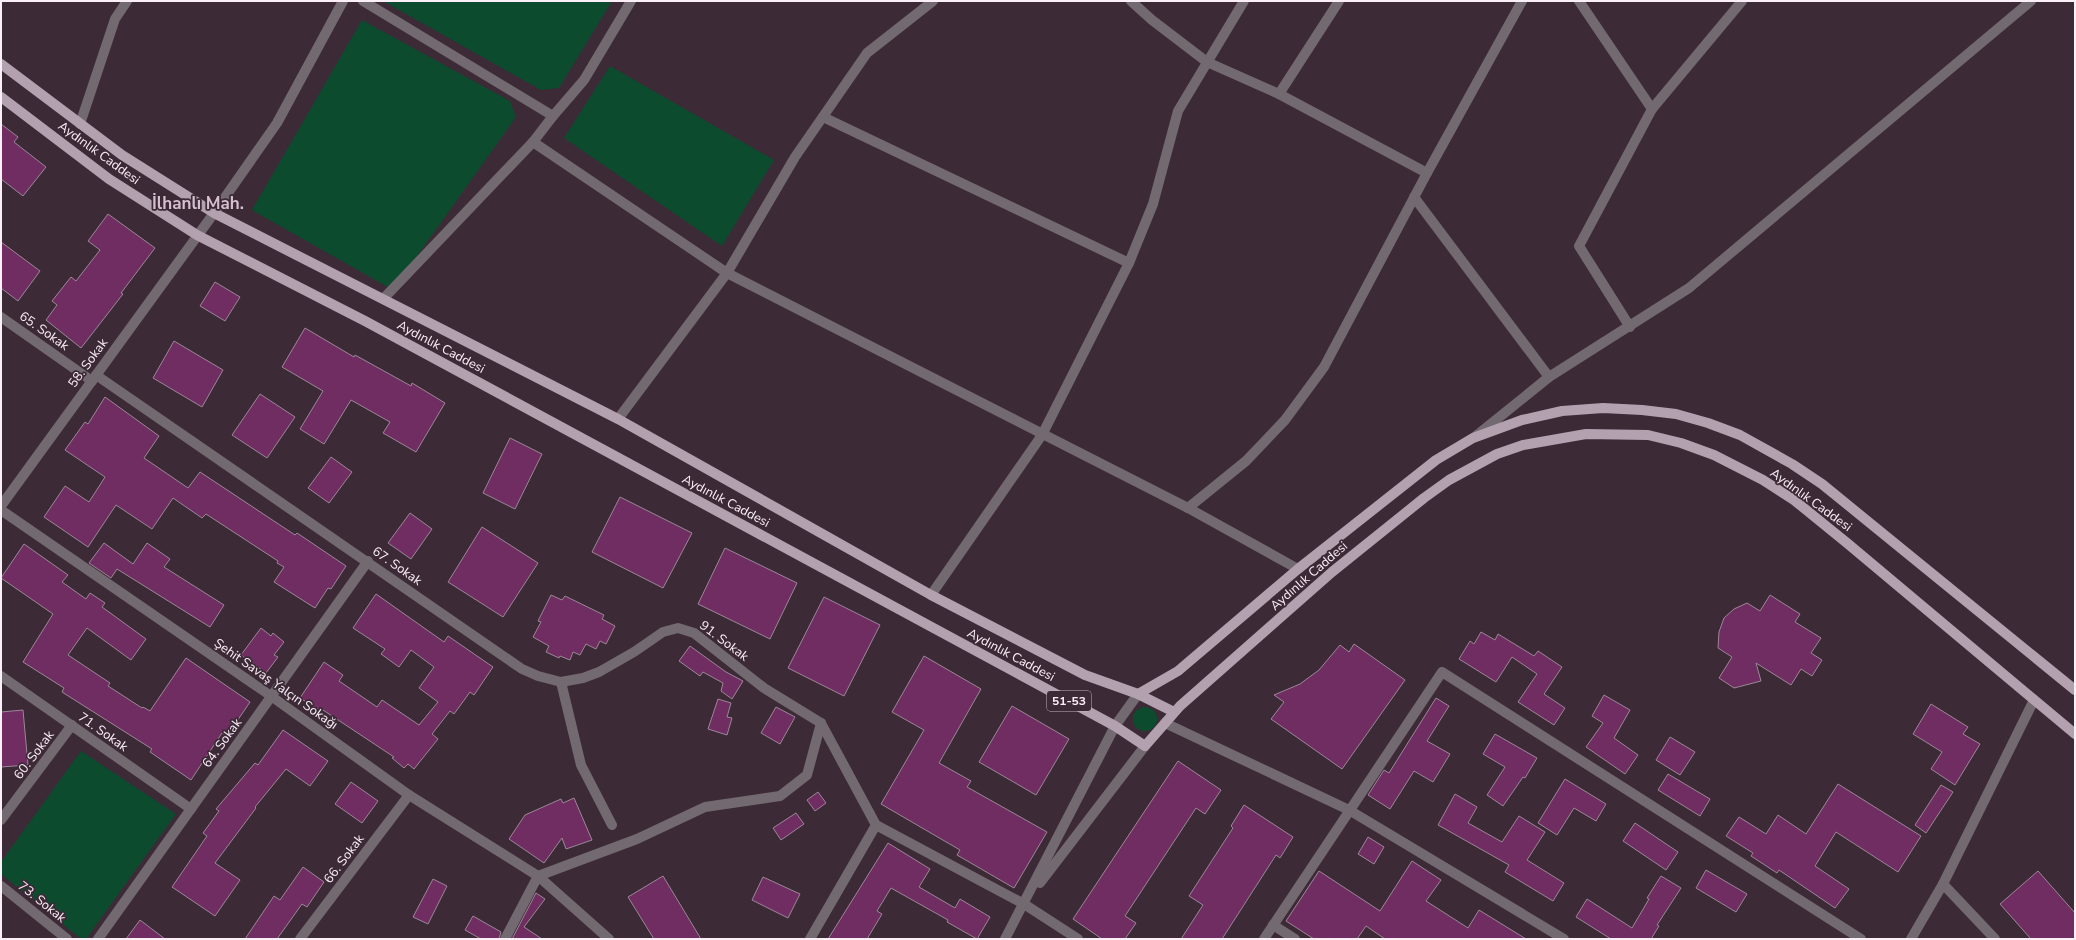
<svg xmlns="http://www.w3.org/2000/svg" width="2076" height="940" font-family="'Nunito Sans',sans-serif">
	<rect width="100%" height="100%" fill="#3c2a37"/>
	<g fill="#0d4b2f">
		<path d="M383 1H612L559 88 541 90Z"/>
		<path d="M362 20 510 101 516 117 393 290 252 210Z"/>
		<path d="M610 66 774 160 722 246 564 138Z"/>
		<circle cx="1145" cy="719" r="12"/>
		<path d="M81 751 176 814 86 939H81L1 874V862Z"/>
	</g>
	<g fill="#6f2d62" stroke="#9c8797">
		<path d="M1 124 18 137 14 142 46 167 23 196 1 179Z"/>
		<path d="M108 214 155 248 121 293 123 294 81 348 46 320 57 305 52 301 71 277 76 281 100 250 88 241Z"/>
		<path d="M1 242 40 271 18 301 1 288Z"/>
		<path d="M215 282 240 297 225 321 200 306Z"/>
		<path d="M305 328 354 357 355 355 411 386 412 383 445 403 416 452 383 433 390 422 351 400 324 444 300 429 323 391 282 367Z"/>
		<path d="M174 341 223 370 202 407 153 378Z"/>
		<path d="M260 394 295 417 267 458 232 435Z"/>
		<path d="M105 397 159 436 144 458 188 488 200 472 295 535 297 533 346 566 331 589 328 588 315 608 274 582 284 567 277 563 278 561 206 514 202 518 173 498 152 529 116 505 88 547 44 517 65 486 89 502 105 477 65 450 85 422 88 424Z"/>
		<path d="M510 438 542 454 515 509 483 493Z"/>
		<path d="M331 457 352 472 329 503 308 488Z"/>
		<path d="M620 497 692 533 663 588 592 552Z"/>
		<path d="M410 513 432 529 411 559 388 543Z"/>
		<path d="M482 527 538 563 503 617 448 582Z"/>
		<path d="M104 543 133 564 147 543 170 559 164 567 224 605 210 627 117 569 111 578 89 563Z"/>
		<path d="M24 544 68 575 62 582 86 599 90 593 105 603 102 607 146 639 131 660 87 628 68 655 110 683 108 686 142 708 143 707 150 711 186 658 250 702 227 736 222 733 191 780 150 752 152 749 62 692 64 688 23 662 53 614 1 578Z"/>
		<path d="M725 548 797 583 770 639 698 604Z"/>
		<path d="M376 594 444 642 448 636 493 667 474 695 470 692 454 714 450 711 432 734 438 739 414 769 408 764 404 768 392 758 394 757 320 708 319 710 300 698 324 662 343 675 339 681 377 707 382 700 419 725 438 702 419 688 434 667 411 650 399 667 381 654 385 649 353 628Z"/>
		<path d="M551 595 562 600 565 596 604 615 602 619 615 626 606 644 600 641 596 649 586 644 580 655 573 652 570 660 560 656 559 658 546 652 549 646 533 637 541 622 538 621Z"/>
		<path d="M1770 595 1800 614 1795 622 1821 638 1811 653 1822 660 1812 676 1801 669 1791 685 1756 663 1761 681 1734 688 1719 678 1732 657 1718 648 1719 632 1724 618 1734 609 1747 603 1760 611Z"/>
		<path d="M824 597 880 625 844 696 788 668Z"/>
		<path d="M261 628 271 636 273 633 284 642 274 655 278 657 266 673 241 655Z"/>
		<path d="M1481 632 1495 640 1498 634 1534 656 1538 651 1562 667 1544 694 1565 708 1554 725 1518 702 1537 674 1512 657 1496 682 1459 659 1470 641 1474 644Z"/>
		<path d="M1354 644 1405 680 1342 769 1271 719 1284 702 1274 695 1300 684 1319 670 1340 645 1349 652Z"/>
		<path d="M690 646 726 672 743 681 732 699 721 691 723 683 703 672 700 676 679 661Z"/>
		<path d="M924 656 981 689 939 763 971 781 967 787 1047 832 1014 888 957 855 960 850 881 804 924 730 892 712Z"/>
		<path d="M1604 695 1630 710 1614 738 1638 755 1625 774 1586 747 1603 723 1592 716Z"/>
		<path d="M1436 698 1449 706 1427 741 1450 754 1433 782 1414 771 1390 809 1368 795 1384 770 1389 773Z"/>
		<path d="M718 699 731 703 727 717 732 718 727 735 708 729Z"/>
		<path d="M1931 704 1968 727 1963 734 1980 744 1955 785 1931 769 1942 752 1913 734Z"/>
		<path d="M1012 706 1069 739 1036 795 979 762Z"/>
		<path d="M776 707 795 717 780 744 761 733Z"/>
		<path d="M23 710 28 765 1 767V712Z"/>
		<path d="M283 730 328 761 310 786 286 769 255 807 256 808 215 863 240 880 215 916 172 887 207 836 203 833 219 811 216 809 255 763 258 765Z"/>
		<path d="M1495 734 1537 758 1525 778 1523 777 1503 806 1487 795 1505 767 1483 754Z"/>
		<path d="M1670 737 1695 752 1680 775 1656 760Z"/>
		<path d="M1178 761 1221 790 1205 814 1196 808 1125 916 1136 923 1125 939H1102L1073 919Z"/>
		<path d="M1668 774 1710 799 1700 816 1658 790Z"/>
		<path d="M1565 779 1606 804 1596 821 1574 808 1557 835 1538 823Z"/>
		<path d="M351 782 378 801 362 823 335 804Z"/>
		<path d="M1838 784 1921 836 1898 872 1836 832 1815 866 1849 889 1835 908 1779 870 1777 873 1751 856 1753 853 1726 836 1739 817 1766 834 1778 815 1806 834Z"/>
		<path d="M1941 785 1953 792 1926 833 1915 825Z"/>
		<path d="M818 792 826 803 815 811 807 800Z"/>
		<path d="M1455 794 1477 807 1468 823 1502 842 1519 816 1545 832 1527 860 1564 883 1553 901 1505 872 1509 865 1438 825Z"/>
		<path d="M574 798 592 840 566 849 562 838 544 863 509 839 525 815 561 799 563 803Z"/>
		<path d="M1244 805 1293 837 1280 858 1276 855 1222 939H1181L1203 905 1189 896 1233 828 1231 826Z"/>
		<path d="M796 813 804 824 781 840 773 828Z"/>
		<path d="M1635 823 1678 852 1666 870 1623 841Z"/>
		<path d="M1368 837 1384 847 1374 864 1358 854Z"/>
		<path d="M888 843 930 869 919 887 955 908 960 899 990 917 977 939 947 922 948 920 891 888 877 911 882 914 867 939H828Z"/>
		<path d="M1412 861 1441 880 1426 901 1468 928 1479 910 1526 939H1385L1366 926 1357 939H1314L1286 921 1319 871 1380 911Z"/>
		<path d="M303 867 324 882 307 907 302 904 277 939H245L274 896 280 900Z"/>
		<path d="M1706 870 1747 894 1736 912 1696 888Z"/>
		<path d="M2038 871 2075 913V939H2031L2000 904Z"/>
		<path d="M663 876 701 939H654L628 897Z"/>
		<path d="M1661 876 1681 888 1657 925 1659 926 1651 939H1611L1576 917 1587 899 1632 928 1649 899 1647 898Z"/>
		<path d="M763 877 800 894 788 918 752 900Z"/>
		<path d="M433 879 447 886 428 924 413 917Z"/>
		<path d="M536 893 545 899 524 927 542 939H512Z"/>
		<path d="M473 916 501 932 499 939H481L465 930Z"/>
		<path d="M140 920 165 939H126Z"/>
	</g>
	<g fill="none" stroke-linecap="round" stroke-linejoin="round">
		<g stroke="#736970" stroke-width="10">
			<path d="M363 1 553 116 533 142 384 298"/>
			<path d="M1131 1 1152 20 1207 62 1279 94 1427 173"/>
			<path d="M1579 1 1652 109"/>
			<path d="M1279 94 1339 1"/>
			<path d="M553 116 584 80 631 1"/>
			<path d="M823 117 1129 263"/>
			<path d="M80 124 115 19 127 1"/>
			<path d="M533 142 727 273 1188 508 1298 569"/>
			<path d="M1414 197 1549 377"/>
			<path d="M214 213 277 123 343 1"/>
			<path d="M1 317 92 381"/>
			<path d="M1630 327 1579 246 1652 109 1742 1"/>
			<path d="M96 375 522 669 538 676 561 682 581 765 612 825"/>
			<path d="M618 419 727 273 795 157 867 53 933 1"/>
			<path d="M1476 436 1549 377 1689 288 2031 1"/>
			<path d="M1188 508 1246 461 1285 420 1324 367 1427 173 1522 1"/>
			<path d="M1 510 271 696 409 795 538 876 609 939"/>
			<path d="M931 595 1042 435 1129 263 1153 204 1178 111 1244 1"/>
			<path d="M1 676 191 809"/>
			<path d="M561 682 583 678 599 672 634 652 663 632 678 628 694 633 764 688 821 723"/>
			<path d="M821 723 876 825 1024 904 1078 939"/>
			<path d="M1165 723 1349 810 1564 939"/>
			<path d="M1 820 72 725"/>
			<path d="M1943 884 1995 939"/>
			<path d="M1 886 67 939"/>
			<path d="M1273 925 1295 939"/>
			<path d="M98 939 368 561"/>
			<path d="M300 939 409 795"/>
			<path d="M505 939 538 876 637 839 705 807 780 796 807 775 821 723"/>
			<path d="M810 939 876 825"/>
			<path d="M1264 939 1442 672 1861 939"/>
			<path d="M1911 939 1943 884 2034 700"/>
		</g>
		<g stroke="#736970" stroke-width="10">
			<path d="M1 506 214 213"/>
			<path d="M1040 883 1145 746"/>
			<path d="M1005 939 1115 726 1138 694"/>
		</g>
		<g stroke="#b4a1af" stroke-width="10">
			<path d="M1 64 122 155 214 213 618 419 931 595 1085 675 1138 694 1178 671 1298 569 1436 460 1473 438 1522 420 1562 411 1603 408 1642 410 1676 414 1708 423 1740 435 1792 464 1822 484 2075 690"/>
			<path d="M1 97 109 179 197 235 365 321 1115 726 1145 746 1180 706 1332 572 1424 498 1449 480 1497 454 1523 445 1586 434 1648 435 1681 443 1714 455 1763 480 1794 500 1847 543 2075 734"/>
			<path d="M1138 694 1174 712"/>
		</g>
	</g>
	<g text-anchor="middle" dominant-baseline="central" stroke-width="3.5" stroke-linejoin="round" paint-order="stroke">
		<rect fill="#3c2a37" stroke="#c2b4be" stroke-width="1" x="1047" y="691" width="44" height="20" rx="3"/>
		<g font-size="12" font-weight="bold" fill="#fbeff8">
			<text x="1069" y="701">51-53</text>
		</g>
		<g font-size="13" fill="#fbeff8" stroke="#3c2a37">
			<text transform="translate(99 153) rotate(36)">Aydınlık Caddesi</text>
			<text transform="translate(44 331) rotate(35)">65. Sokak</text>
			<text transform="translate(441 347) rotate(28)">Aydınlık Caddesi</text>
			<text transform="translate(88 363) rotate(-54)">58. Sokak</text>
			<text transform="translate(1811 500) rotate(36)">Aydınlık Caddesi</text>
			<text transform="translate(726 501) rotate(28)">Aydınlık Caddesi</text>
			<text transform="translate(397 566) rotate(35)">67. Sokak</text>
			<text transform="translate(1309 576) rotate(-41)">Aydınlık Caddesi</text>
			<text transform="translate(724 641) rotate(37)">91. Sokak</text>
			<text transform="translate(1011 655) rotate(28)">Aydınlık Caddesi</text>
			<text transform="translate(276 684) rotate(35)">Şehit Savaş Yalçın Sokağı</text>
			<text transform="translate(103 732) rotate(35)">71. Sokak</text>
			<text transform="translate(222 743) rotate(-54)">64. Sokak</text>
			<text transform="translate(34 755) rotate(-53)">60. Sokak</text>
			<text transform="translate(344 859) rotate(-53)">66. Sokak</text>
			<text transform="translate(42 902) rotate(39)">73. Sokak</text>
		</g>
		<g font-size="17" font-weight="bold" fill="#d6c0d0" stroke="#3c2a37">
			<text x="198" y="203">İlhanlı Mah.</text>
		</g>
	</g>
	<rect width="2076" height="940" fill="none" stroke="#fbeff8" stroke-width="4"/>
</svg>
